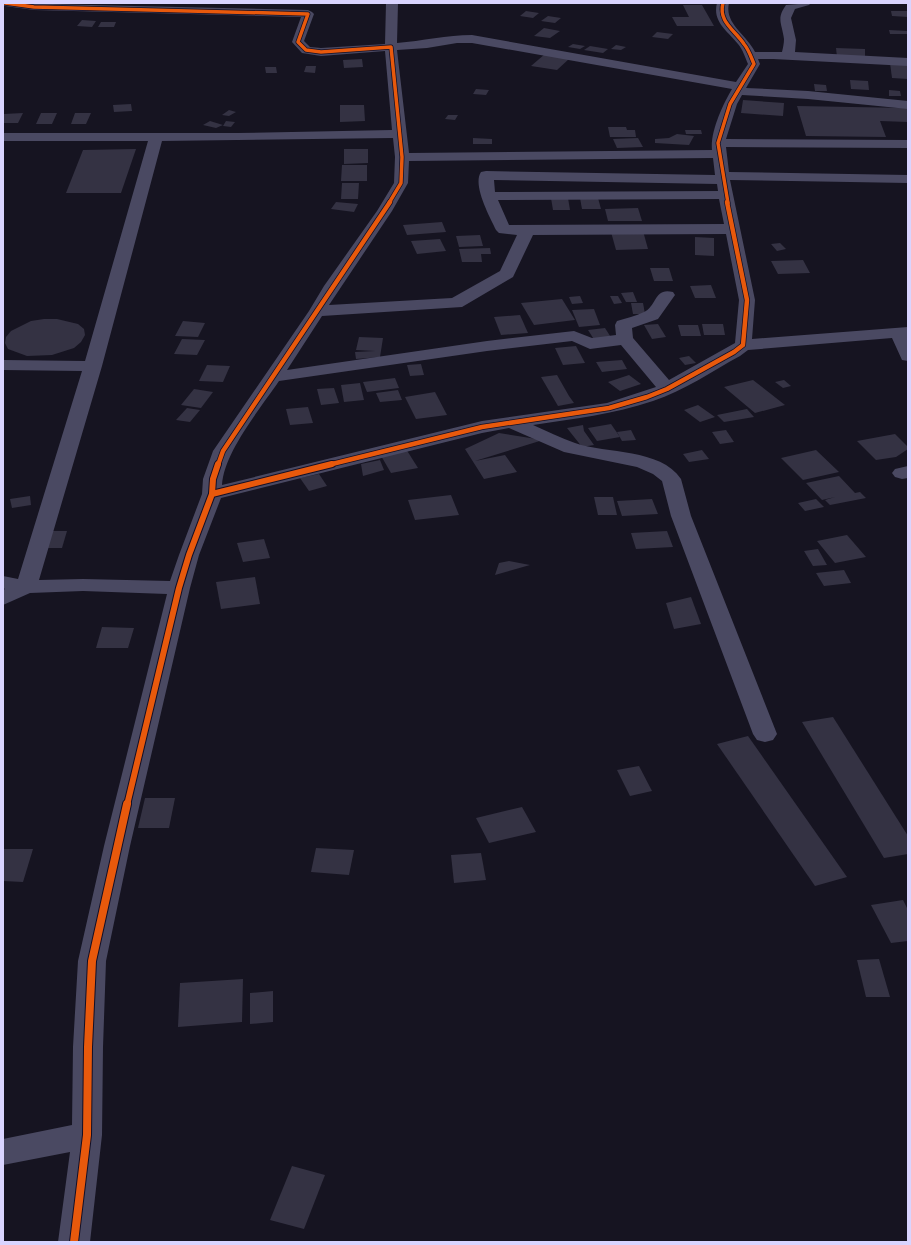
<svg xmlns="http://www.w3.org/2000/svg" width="911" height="1245" font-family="'Asap Condensed',sans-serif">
	<rect width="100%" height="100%" fill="#161421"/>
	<g fill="#343243">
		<path d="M683 5H702L714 26H677L672 17H689Z"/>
		<path d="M526 11 539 13 533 18 520 16Z"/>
		<path d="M891 11H907L908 17 892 16Z"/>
		<path d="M548 16 561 18 555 23 541 21Z"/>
		<path d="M82 20 96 21 92 27 77 26Z"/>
		<path d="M101 22H116L114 27H98Z"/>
		<path d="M544 28 560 31 550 38 534 36Z"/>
		<path d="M889 30 908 31V34H890Z"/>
		<path d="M657 32 673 34 668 39 652 37Z"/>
		<path d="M573 44 585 46 580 49 568 47Z"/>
		<path d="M616 45 626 47 621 50 611 49Z"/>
		<path d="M590 46 608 49 603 53 584 50Z"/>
		<path d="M836 48 865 49V59L837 57Z"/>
		<path d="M545 54 570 58 557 70 531 66Z"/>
		<path d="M362 59 363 67 344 68 343 60Z"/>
		<path d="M890 63 908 64V79L892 78Z"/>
		<path d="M306 66H316L315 73 304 72Z"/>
		<path d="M265 67H276L277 73H266Z"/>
		<path d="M850 80 868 81 869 90 851 89Z"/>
		<path d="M814 84 826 85 827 91H815Z"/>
		<path d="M476 89 489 90 486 95 473 94Z"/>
		<path d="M889 90 900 91 901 96H889Z"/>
		<path d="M743 100 784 103 783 116 741 113Z"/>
		<path d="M131 104 132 111 114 112 113 105Z"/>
		<path d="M340 105H364L365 121 340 122Z"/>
		<path d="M797 106 908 108V122L880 121 886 137 806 136Z"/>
		<path d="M229 110 236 112 229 116 222 115Z"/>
		<path d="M23 113 18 123H3L4 114Z"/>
		<path d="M41 113H57L52 124H36Z"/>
		<path d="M75 113H91L86 124H71Z"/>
		<path d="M448 115H458L455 120 445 119Z"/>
		<path d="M210 121 223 125 216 128 203 125Z"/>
		<path d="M226 121 235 122 231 127 223 126Z"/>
		<path d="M608 127H626L627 130H635L636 137H610Z"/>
		<path d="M685 130H701L702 134H686Z"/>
		<path d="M677 134 694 136 689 145 655 143V139L669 138Z"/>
		<path d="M473 138 492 139V144H473Z"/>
		<path d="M638 138 643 147 617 148 613 139Z"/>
		<path d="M136 149 121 193H66L83 150Z"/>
		<path d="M344 149H368V163L344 164Z"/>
		<path d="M342 165H367V181H341Z"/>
		<path d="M342 183H359L358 199H341Z"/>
		<path d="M551 198H568L570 210H553Z"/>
		<path d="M580 198H598L601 209H582Z"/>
		<path d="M336 202 358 204 354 212 331 209Z"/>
		<path d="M638 208 642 221H608L605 209Z"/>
		<path d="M442 222 446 232 407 235 403 225Z"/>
		<path d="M643 231 648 249 616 250 611 232Z"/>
		<path d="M480 235 483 246 459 247 456 236Z"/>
		<path d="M695 237 714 238V256L695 255Z"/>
		<path d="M440 239 446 251 417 254 411 241Z"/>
		<path d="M780 243 786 249 777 251 771 244Z"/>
		<path d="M490 248 491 254H481L482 262H462L459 249Z"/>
		<path d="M803 260 810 273 778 274 771 261Z"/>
		<path d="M650 268H669L673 281H654Z"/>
		<path d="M711 285 716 298H695L690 286Z"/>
		<path d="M633 292 637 302H626L621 293Z"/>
		<path d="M580 296 583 303 572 304 569 297Z"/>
		<path d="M610 296H618L622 303 614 304Z"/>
		<path d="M562 299 575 320 534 325 521 303Z"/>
		<path d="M631 303H643L645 314H633Z"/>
		<path d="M594 309 600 325 579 327 572 310Z"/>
		<path d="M520 315 528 333 501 335 494 317Z"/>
		<path d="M44 319H57L78 324 84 329 85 335 81 342 74 348 52 355 27 356 8 349 5 343 6 337 11 331 31 321Z"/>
		<path d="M183 321 205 323 198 337 175 336Z"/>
		<path d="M658 324 666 337 652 339 644 325Z"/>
		<path d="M702 324H723L725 335H704Z"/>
		<path d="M678 325H698L701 336H681Z"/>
		<path d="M605 328 612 339 595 341 588 330Z"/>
		<path d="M359 337 383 338 380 357 356 359 355 352 375 351 356 350Z"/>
		<path d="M182 339 205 340 197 355 174 354Z"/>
		<path d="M576 346 585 363 563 365 555 348Z"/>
		<path d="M689 356 696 363 685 365 679 358Z"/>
		<path d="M622 360 627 369 602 372 596 362Z"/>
		<path d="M421 364 424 375 410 376 407 365Z"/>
		<path d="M207 365 230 366 223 382 199 381Z"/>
		<path d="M557 375 569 396 574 403 558 406 541 377Z"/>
		<path d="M629 375 641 384 620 391 608 382Z"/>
		<path d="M395 378 399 388 367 392 363 382Z"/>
		<path d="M753 380 785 405 755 413 724 387Z"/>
		<path d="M784 380 791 386 783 388 775 382Z"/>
		<path d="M360 383 364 400 344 402 341 385Z"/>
		<path d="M334 388 339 403 321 405 317 389Z"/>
		<path d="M194 389 213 392 201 408 181 405Z"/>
		<path d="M398 390 402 400 380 402 376 393Z"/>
		<path d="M435 392 447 415 416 419 405 397Z"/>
		<path d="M698 405 715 417 700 422 684 410Z"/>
		<path d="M308 407 313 423 290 425 286 409Z"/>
		<path d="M187 408 200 410 190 422 176 420Z"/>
		<path d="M747 409 754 417 724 422 717 415Z"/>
		<path d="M611 424 620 437 597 441 588 428Z"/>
		<path d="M583 425 584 431 594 445 582 447 567 428Z"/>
		<path d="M631 430 636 440 622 441 617 432Z"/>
		<path d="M726 430 734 442 720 444 712 432Z"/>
		<path d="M499 433 543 440 475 461 505 455 517 472 484 479 465 449Z"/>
		<path d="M895 434 908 447V449L896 457 876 460 857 441Z"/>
		<path d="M406 449 418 468 391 473 380 454Z"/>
		<path d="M702 450 709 459 689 462 683 454Z"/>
		<path d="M816 450 839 472 803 480 781 458Z"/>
		<path d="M380 460 384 470 363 476 361 464Z"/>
		<path d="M319 474 327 486 309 491 300 478Z"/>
		<path d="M839 476 855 493 860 492 866 498 830 505 825 500 835 497 822 500 806 483Z"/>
		<path d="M451 495 459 515 415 520 408 500Z"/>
		<path d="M30 496 31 505 12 508 10 499Z"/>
		<path d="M594 497H613L617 515H598Z"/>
		<path d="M652 499 658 514 622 516 617 501Z"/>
		<path d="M816 499 824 507 805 511 798 503Z"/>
		<path d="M45 531H67L62 548H40Z"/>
		<path d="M667 531 673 547 636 549 631 533Z"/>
		<path d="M847 535 866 557 835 563 817 541Z"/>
		<path d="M264 539 270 558 243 562 237 543Z"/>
		<path d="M818 549 827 565 813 566 804 551Z"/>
		<path d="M509 561 530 565 495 575 499 563Z"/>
		<path d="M844 570 851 583 824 586 816 573Z"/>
		<path d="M255 577 260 604 221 609 216 582Z"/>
		<path d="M691 597 701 624 674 629 666 603Z"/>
		<path d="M102 627 134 628 128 648H96Z"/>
		<path d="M833 717 908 836V854L884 858 802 722Z"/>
		<path d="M748 736 847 877 815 886 717 744Z"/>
		<path d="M639 766 652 791 630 796 617 770Z"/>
		<path d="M145 798H175L169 828H138Z"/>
		<path d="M522 807 536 832 489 843 476 818Z"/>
		<path d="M316 848 354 850 349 875 311 872Z"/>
		<path d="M3 849H33L23 882 3 881Z"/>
		<path d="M481 853 486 880 454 883 451 855Z"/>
		<path d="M903 900 908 910V941L891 943 871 905Z"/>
		<path d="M879 959 890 997H866L857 960Z"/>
		<path d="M243 979 242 1022 178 1027 180 983Z"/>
		<path d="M273 991V1022L250 1024V993Z"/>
		<path d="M292 1166 325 1175 304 1229 270 1220Z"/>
	</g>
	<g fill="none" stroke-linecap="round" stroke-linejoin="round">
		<g fill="#4a4962" fill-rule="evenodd">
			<path d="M3 3 308 10 312 12 314 14 304 41 310 47 321 48 385 44 386 3H398L397 43C422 41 447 35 472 35L736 82 748 64C745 57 743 50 738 44 728 31 712 22 717 3H729C724 24 747 35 755 52H782C783 48 784 43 784 39 782 23 776 19 786 5L811 3 809 5 795 9 791 18 796 40 795 52 908 58V66L773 59H758L760 64 746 88 808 91 908 101V109L808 99 742 95 737 104 726 139 908 140V148L726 147 729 172 908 175V183L730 180 755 300 752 339 908 327V361L902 360 892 338 748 350 740 356C712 371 684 391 653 401 614 414 573 419 533 425 547 431 561 438 575 443 607 454 660 448 681 479L691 516 777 734 773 740 765 742 757 740 753 734 671 516 662 481 653 474 637 467 564 452 509 428 482 433 221 498 199 555 190 588 130 846 106 961 103 1047 102 1135 90 1242H58L70 1152 3 1165V1139L72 1125 73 1047 78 961 104 846 167 594 83 591 30 593 3 605V590L5 589 3 588V576L18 579 82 371 3 370V360L85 361 148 141H3V133H237L392 130 385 51 321 56 302 53 292 42 301 17 34 10 5 6H3ZM457 43H472L732 89C723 104 710 132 712 150L409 153 397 50 427 48ZM393 138 395 157 394 183 377 211 324 286 309 311 213 451 203 479 202 494 179 555 170 581 83 579 39 580 102 366 162 141ZM713 158 715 175 486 171 481 172C472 185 490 217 496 230L499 233 517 235 500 271 452 298 329 305 392 211 408 183 409 161ZM494 180 717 184 718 191 495 192ZM719 199 724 224 509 225 498 200ZM726 234 739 300 735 343 669 380 633 338 632 328 658 319 675 295 673 292C654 287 657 306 644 312 636 316 626 318 617 321L615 325 616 335 592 338 574 331 487 341 287 370 322 316 462 307 513 277 533 235ZM572 341 590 349 621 345 656 387 607 403 482 421 222 485C224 452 260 409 279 381L487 351Z"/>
			<path d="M908 466V478L902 479 895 477 892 473 895 469Z"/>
		</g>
		<g stroke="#130f26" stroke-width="5">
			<g id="cycleway-far3">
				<path d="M5 3 34 7 308 14 298 42 306 50 321 52 391 47 402 157 401 183 389 203"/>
				<path d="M723 3C718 22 735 30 744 44 749 50 751 57 754 64L730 104 718 143 728 203"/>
			</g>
		</g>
		<g stroke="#130f26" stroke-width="6">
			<g id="cycleway-far2">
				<path d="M218 465 223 451 390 202"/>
				<path d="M328 465 482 427 609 408 647 397 667 389 734 352 743 345 747 300 727 202"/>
			</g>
		</g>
		<g stroke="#130f26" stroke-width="8">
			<g id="cycleway-far1">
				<path d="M212 494 213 479 218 464"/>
				<path d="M127 805 179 588 189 555 212 494 332 464"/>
			</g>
		</g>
		<g stroke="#130f26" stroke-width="10">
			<path id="cycleway" d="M74 1242 87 1135 88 1047 92 961 127 804"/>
		</g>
		<use href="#cycleway-far3" stroke="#e8590c" stroke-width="3.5"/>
		<use href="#cycleway-far2" stroke="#e8590c" stroke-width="4.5"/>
		<use href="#cycleway-far1" stroke="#e8590c" stroke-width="6"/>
		<use href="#cycleway" stroke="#e8590c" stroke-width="8"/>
	</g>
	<rect width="911" height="1245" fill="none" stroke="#d9d4ff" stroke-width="8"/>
</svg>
